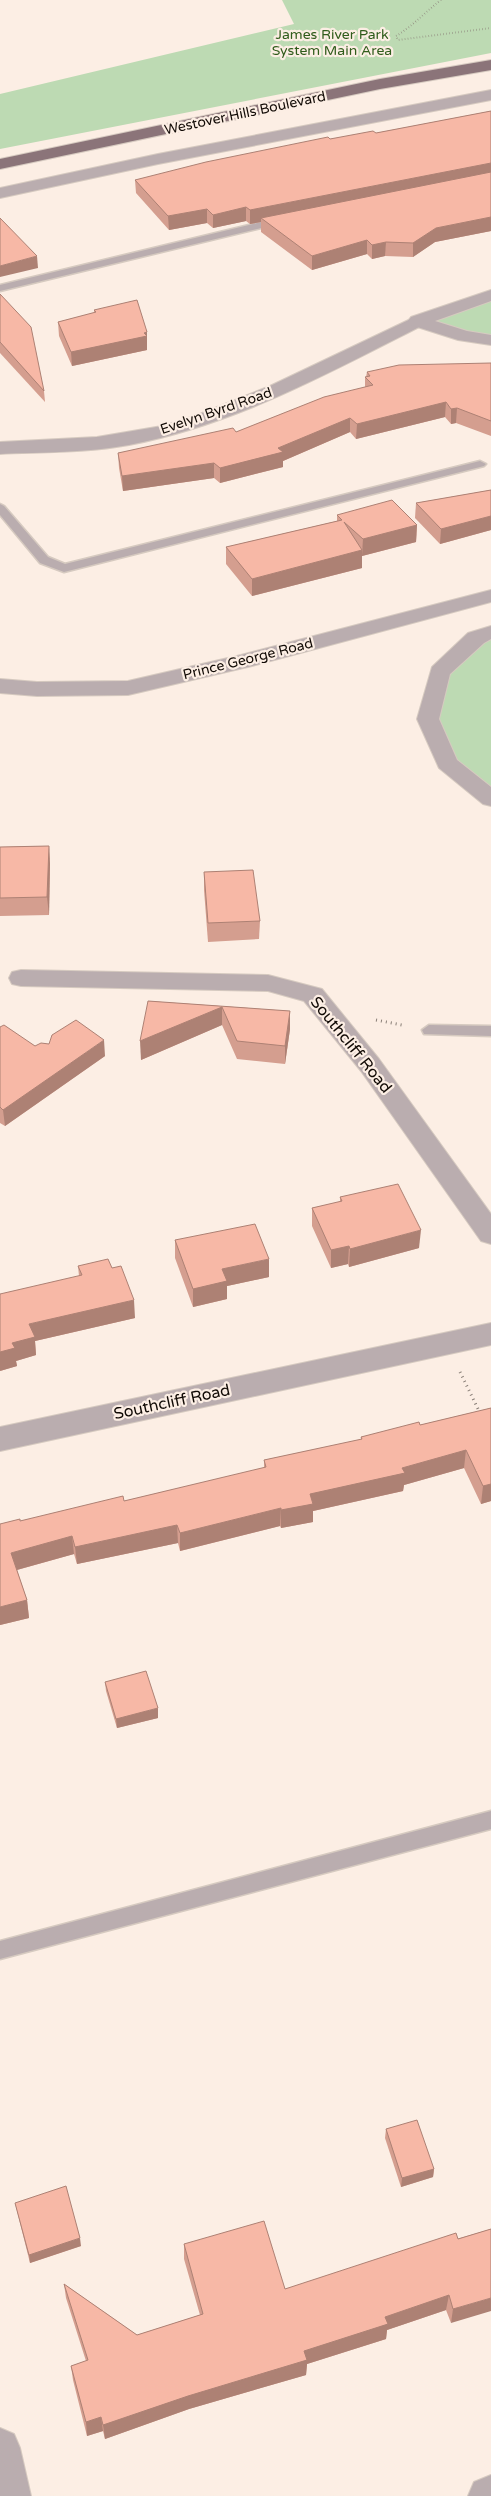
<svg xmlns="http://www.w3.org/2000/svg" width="491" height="2496" font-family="'Varela Round',sans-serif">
	<rect width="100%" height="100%" fill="#fceee4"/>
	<g fill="#bddab3">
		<path d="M282 0H491V53L0 149V94L294 24Z"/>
		<path d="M491 295V340L417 321Z"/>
		<path d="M491 632V799L447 763 428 719 440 672Z"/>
	</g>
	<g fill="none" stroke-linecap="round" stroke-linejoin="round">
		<g stroke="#d6cac0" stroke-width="3">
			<g id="service">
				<path d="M282 217 286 218V222L0 291V285Z"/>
				<path d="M480 461 486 464 484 466 64 572 40 563 0 515V504L4 506 48 557 65 564Z"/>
				<path d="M429 1025 491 1026V1036L424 1034 422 1030Z"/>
				<path d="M491 1811V1829L0 1959V1941Z"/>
			</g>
		</g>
		<g stroke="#d6cac0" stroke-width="2">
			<g id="minor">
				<path d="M417 316 423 317 426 321 423 325C329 373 234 425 129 445 87 453 43 452 0 454V442L97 437 162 426 197 415 270 386Z"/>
				<path d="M491 590V602L252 666 128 695 37 696 0 693V679L37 682 128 681 241 655Z"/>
				<path d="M21 970 268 975 322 989 379 1059 491 1214V1244L481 1241 361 1071 304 1001 268 991 21 986 12 984 9 978 12 972Z"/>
				<path d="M491 1323V1345L0 1451V1427Z"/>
				<path d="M0 2428 14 2434 20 2448 31 2496H0Z"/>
				<path d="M491 2475V2496H468L474 2482Z"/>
			</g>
		</g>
		<g stroke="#d6cac0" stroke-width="2">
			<g id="tertiary">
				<path d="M491 90V100L158 164 0 198V188L158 154Z"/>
				<path d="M491 290V301L435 321 467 331 491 335V345L458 340 411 325 408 321 411 317Z"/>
				<path d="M491 626V639L484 643 450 674 439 719 457 760 491 787V806L483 804 439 768 417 719 432 667 468 633Z"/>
			</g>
		</g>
		<g stroke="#d6cac0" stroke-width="2">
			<path id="primary" d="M491 60V70L380 89 0 169V159L380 79Z"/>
		</g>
		<path stroke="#897f77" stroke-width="2" stroke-dasharray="0.5 2.5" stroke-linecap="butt" d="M441 0C425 12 413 26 396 36L398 40 491 28"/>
		<g stroke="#897f77" stroke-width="3" stroke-dasharray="1 4" stroke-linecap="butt">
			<path d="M376 1020 402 1025"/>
			<path d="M460 1372 480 1413"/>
		</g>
		<use href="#service" fill="#baadaf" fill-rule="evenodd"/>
		<use href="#minor" fill="#baadaf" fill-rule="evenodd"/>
		<use href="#tertiary" fill="#baadaf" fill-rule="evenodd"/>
		<use href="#primary" fill="#8b7479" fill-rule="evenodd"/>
	</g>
	<g fill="#d49e8f">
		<path d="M491 111V231L435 242 413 257 385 256 372 259 367 254 312 270 261 232V222L250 224 246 221 213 228 207 223 169 230 136 193 135 180 330 139 376 133Z"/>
		<path d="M0 294 44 391 45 402 0 353Z"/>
		<path d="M94 310 147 332V350L72 366 59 336 58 322 94 313Z"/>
		<path d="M491 363V436L456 423 451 424 445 417 356 439 350 432 283 461V467L220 483 214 478 123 491 119 468 118 453 236 432 365 387V377H366L367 372Z"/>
		<path d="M491 490V530L440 544 415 518 416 503Z"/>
		<path d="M337 515 417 525 416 542 362 556V568L252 596 226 564V547L337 521Z"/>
		<path d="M49 846 50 864 49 915 0 916V847Z"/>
		<path d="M204 872 260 921 259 939 208 942 204 890Z"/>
		<path d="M148 1001 290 1011V1029L285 1064 237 1059 222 1025 141 1060Z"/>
		<path d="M0 1027 35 1046 105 1056 5 1126 0 1123Z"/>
		<path d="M340 1197 419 1248 349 1267 348 1264 331 1268 312 1226V1208L340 1202Z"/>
		<path d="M175 1240 269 1277 227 1286V1299L193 1307 175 1258Z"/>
		<path d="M78 1266 112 1268 135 1318 35 1341 36 1355 16 1361 17 1366 0 1371 79 1276Z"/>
		<path d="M491 1408V1501L481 1504 464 1468 404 1485 403 1491 313 1511V1522L281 1528 280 1526 180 1551 178 1543 77 1564 74 1554 17 1570 27 1600 29 1618 0 1625 20 1521 124 1501 264 1468V1460L361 1440V1437L420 1425Z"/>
		<path d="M105 1682 158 1718 117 1728 106 1691Z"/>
		<path d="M386 2129 434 2169 433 2177 401 2187 385 2138Z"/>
		<path d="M15 2203 81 2246 30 2263Z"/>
		<path d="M491 2229 451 2323 446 2310 387 2330 386 2339 307 2364 306 2375 189 2409 105 2439 103 2431 87 2436 73 2380 71 2366 86 2361 66 2298 64 2284 137 2335 200 2315 184 2259V2244L285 2289Z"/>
	</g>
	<g fill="#ad8174">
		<path d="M491 163V177L261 218V222L250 224V210Z"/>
		<path d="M246 207V221L213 228V215Z"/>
		<path d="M207 209V223L169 230 168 216Z"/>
		<path d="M491 217V231L435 242 413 257V243L436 228Z"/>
		<path d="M367 240V254L312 270V256Z"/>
		<path d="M386 242 385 256 372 259V245Z"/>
		<path d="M37 256 38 268 0 277V266Z"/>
		<path d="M147 332V350L72 366 71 352Z"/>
		<path d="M446 402 445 417 356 439 357 424Z"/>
		<path d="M457 408 456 423 451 424V409Z"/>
		<path d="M350 418V432L283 461V467L220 483V468L278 448Z"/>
		<path d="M214 463V478L123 491 122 476Z"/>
		<path d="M491 516V530L440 544 441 529Z"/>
		<path d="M417 525 416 542 362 556 363 539Z"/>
		<path d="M362 550V568L252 596V579Z"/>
		<path d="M49 846 50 864 49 915 47 897Z"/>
		<path d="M222 1007V1025L141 1060 140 1041Z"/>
		<path d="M290 1011V1029L285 1064V1046Z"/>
		<path d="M104 1040 105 1056 5 1126 3 1110Z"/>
		<path d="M421 1230 419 1248 349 1267 350 1249Z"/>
		<path d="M349 1246 348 1264 331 1268V1250Z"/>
		<path d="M269 1259V1277L227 1286V1299L193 1307V1289L222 1269Z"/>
		<path d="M134 1300 135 1318 35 1341 36 1355 16 1361 17 1366 0 1371V1352L12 1343 29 1324Z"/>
		<path d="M466 1450 464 1468 404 1485 403 1491 313 1511V1522L281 1528V1510L310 1494Z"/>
		<path d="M491 1484V1501L481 1504 483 1486Z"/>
		<path d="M281 1508 280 1526 180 1551V1533Z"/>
		<path d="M177 1525 178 1543 77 1564 75 1547Z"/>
		<path d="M72 1536 74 1554 13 1571 11 1553Z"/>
		<path d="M27 1600 29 1618 0 1625V1607Z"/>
		<path d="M158 1708V1718L117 1728 116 1719Z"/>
		<path d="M434 2169 433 2177 401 2187 402 2178Z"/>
		<path d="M80 2238 81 2246 30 2263 29 2255Z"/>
		<path d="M449 2295 446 2310 387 2330 386 2339 307 2364 306 2375 189 2409 105 2439 103 2425 304 2351 385 2317Z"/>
		<path d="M491 2298V2311L451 2323 453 2309Z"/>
		<path d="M101 2417 103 2431 87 2436 86 2422Z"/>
	</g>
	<g fill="#f7b8a6" stroke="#ad8174">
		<path d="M491 111V163L250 210 246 207 213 215 207 209 168 216 135 180 206 162 328 137 330 139 373 131 376 133Z"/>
		<path d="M491 172V217L436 228 413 243 386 242 372 245 367 240 312 256 261 218Z"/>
		<path d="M0 218 37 256 0 266Z"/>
		<path d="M0 294 31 327 44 391 0 342Z"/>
		<path d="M137 300 147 332 144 333 147 336 71 352 58 322 96 312 94 310Z"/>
		<path d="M491 363V421L457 408 451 409 446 402 357 424 350 418 278 448 283 452 220 468 214 463 122 476 118 453 233 428 236 432 324 397 373 385 365 377 370 376 367 372 399 365Z"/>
		<path d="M491 490V516L441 529 416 503Z"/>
		<path d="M392 500 417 525 363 539 344 522 362 550 252 579 226 547 342 520 337 515Z"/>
		<path d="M49 846 47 897 0 898V847Z"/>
		<path d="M253 870 260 921 208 923 204 872Z"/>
		<path d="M148 1001 290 1011 285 1046 237 1041 222 1007 140 1041Z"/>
		<path d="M76 1020 104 1040 3 1110 0 1107V1027L4 1025 35 1046 41 1043 49 1044 52 1035Z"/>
		<path d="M398 1184 421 1230 350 1249 349 1246 331 1250 312 1208 342 1201 340 1197Z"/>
		<path d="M255 1224 269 1259 222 1269 227 1281 193 1289 175 1240Z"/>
		<path d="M108 1259 112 1268 121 1266 134 1300 29 1324 35 1337 12 1343 15 1348 0 1352V1294L82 1275 78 1266Z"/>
		<path d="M491 1408V1484L483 1486 466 1450 402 1468 405 1473 310 1494 313 1504 281 1510V1508L180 1533 177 1525 75 1547 72 1536 11 1553 27 1600 0 1607V1524L20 1519V1521L123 1496 124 1501 266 1467 264 1460 362 1439 361 1437 419 1422 420 1425Z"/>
		<path d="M146 1671 158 1708 116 1719 105 1682Z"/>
		<path d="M417 2120 434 2169 402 2178 386 2129Z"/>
		<path d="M66 2186 80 2238 29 2255 15 2203Z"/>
		<path d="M264 2221 285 2289 456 2233 458 2239 491 2229V2298L453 2309 449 2295 385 2317 388 2324 304 2351 307 2360 188 2396 103 2425 101 2417 86 2422 71 2366 88 2360 64 2284 137 2335 203 2314 184 2244Z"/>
	</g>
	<g text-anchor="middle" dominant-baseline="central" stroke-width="4.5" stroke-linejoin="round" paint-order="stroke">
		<g font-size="14" fill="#305c1b" stroke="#fceee4">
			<text x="332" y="34">James River Park<tspan x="332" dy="16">System Main Area</tspan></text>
		</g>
		<g font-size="14" fill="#110a05" stroke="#fceee4">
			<text transform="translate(245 113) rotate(-12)">Westover Hills Boulevard</text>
			<text transform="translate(216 411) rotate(-19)">Evelyn Byrd Road</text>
			<text transform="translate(248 659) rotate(-14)">Prince George Road</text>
		</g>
		<g font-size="16" fill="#110a05" stroke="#fceee4">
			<text transform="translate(351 1045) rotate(51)">Southcliff Road</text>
			<text transform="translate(172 1402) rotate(-12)">Southcliff Road</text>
		</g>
	</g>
</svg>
